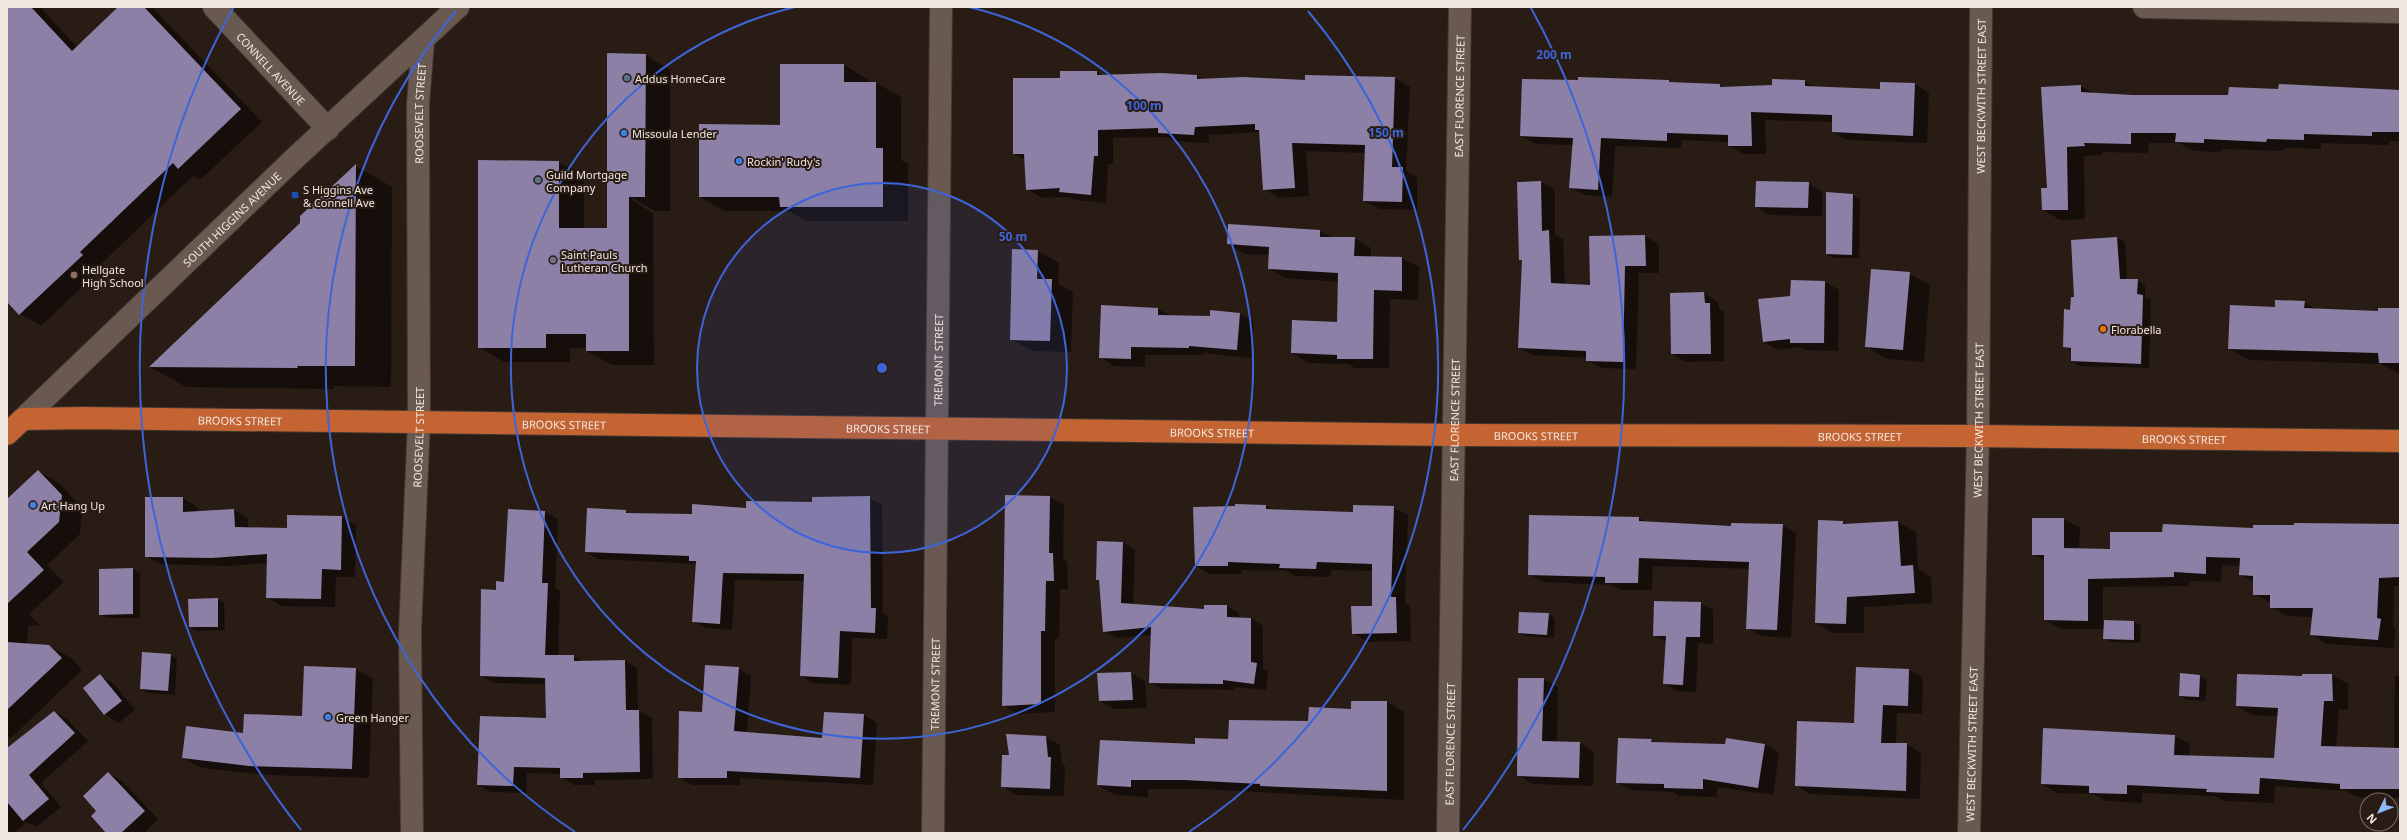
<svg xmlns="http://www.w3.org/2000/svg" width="2407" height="840" font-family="'Noto Sans',sans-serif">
	<rect width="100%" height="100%" fill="#291c14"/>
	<g fill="#0007">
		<path d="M7 7H40L77 47 120 7H152L262 122 200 180 193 176 101 264 103 267 41 326 20 314 7 300Z"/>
		<path d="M645 55 670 70V211H655L632 198V200L653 213 654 365H612L587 351V348H570V362H504L479 347 559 162 584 176V229H608Z"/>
		<path d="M844 65 869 80V83H876L901 97V160L908 164V221H806L789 211H725L700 197 781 126Z"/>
		<path d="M1097 72 1103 76 1161 74 1197 76 1204 80 1306 81 1395 78 1410 87 1406 171 1417 177V210L1379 209 1364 201 1365 153 1306 151 1309 196 1279 198 1264 189 1260 132 1209 135V143L1174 141 1167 137 1113 138V164H1108L1106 203 1075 200 1069 197 1042 198 1027 189 1025 160 1014 154 1061 79Z"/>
		<path d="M1669 81 1672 84 1720 85 1724 88 1773 86 1804 81 1815 87 1881 90 1915 84 1929 93 1927 143 1847 140 1833 132V122L1765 120 1766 154H1743L1729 146V142L1681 140V148L1615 146 1612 197 1585 195 1570 187 1573 145 1536 144 1521 136Z"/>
		<path d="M2081 86 2095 94 2132 96H2229L2279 90 2400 91V141H2389V145L2321 143V149L2284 148V151L2221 149V152L2194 151 2179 143H2149L2148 153 2102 152V155L2084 156 2085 219 2060 220 2043 210Z"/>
		<path d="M356 166 392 187 391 387 333 386 334 389 186 387 150 367 301 223Z"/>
		<path d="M1541 182 1555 190V235L1563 239 1565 285 1591 286 1590 237 1645 236 1659 244V273H1639L1636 369 1601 368 1587 360V358L1533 355 1519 348 1523 261 1520 259Z"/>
		<path d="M1808 183 1823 192 1822 216 1770 215 1756 207Z"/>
		<path d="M1853 195 1860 199 1859 258H1833L1827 254Z"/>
		<path d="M1229 225 1320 231 1333 238H1354L1371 248V257L1402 258 1419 267 1418 300 1390 299 1389 368H1355L1348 364 1309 363 1292 353 1338 323 1339 282 1286 278 1269 269 1270 255 1245 254 1228 244Z"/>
		<path d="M2117 238 2125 242 2127 280H2137L2145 285V297L2151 300 2149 368 2080 366 2072 361V351L2064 347 2071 311Z"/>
		<path d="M1038 251 1059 263 1058 284 1073 292 1071 352 1032 351 1011 339Z"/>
		<path d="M1909 273 1930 285 1924 362 1887 359 1866 347Z"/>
		<path d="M1825 282 1839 290 1838 351 1805 350 1800 347 1778 350 1764 342 1791 297Z"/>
		<path d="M1704 293 1718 302 1719 309 1724 312V361L1686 362 1672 354Z"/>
		<path d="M2304 302 2317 310 2379 312 2400 309V374L2381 364 2249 360 2229 349 2276 308Z"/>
		<path d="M1158 309 1171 316 1210 317 1240 314 1254 322 1251 358 1203 353V355H1145V367L1114 366 1100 357Z"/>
		<path d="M38 471 59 483 82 508 80 534 47 565 64 582 29 614 40 626H28L27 645 49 646 71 658 82 670 11 738 7 735V500Z"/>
		<path d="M1006 496 1050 497 1064 505 1063 559 1067 562 1068 589H1060L1059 639H1055V712L1017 714 1003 705Z"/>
		<path d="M183 498 197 507V512L234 510 248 518V528L288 529 342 517 356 525 355 577H336L335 607 281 606 267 597 268 563 227 566 160 564 146 556Z"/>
		<path d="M870 498 882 505 883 613 888 616 887 639 852 638 851 685 813 683 801 676 805 581 735 580 732 630 706 628 693 621 697 564 598 559 586 552 588 509 626 511 630 514 693 515Z"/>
		<path d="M1236 505 1266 506 1274 510 1354 513 1393 507 1408 515 1405 603 1410 606 1411 641 1367 642 1353 633 1373 607V571L1331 570 1330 577 1295 576 1287 571 1242 570V574H1210L1196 566Z"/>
		<path d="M509 510 545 512 558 519 555 588 560 591 558 656H573L584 662 625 661 637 668 638 711 652 718 653 779 595 780V785H574L561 777V774L527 773 526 793 491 792 478 785 547 719 546 684 494 683 481 676 497 591 505 583Z"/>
		<path d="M1639 518 1647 522 1732 527 1782 525 1796 533 1791 638 1761 636 1747 628 1750 569 1653 566 1652 590H1620L1611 585 1543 582 1529 574Z"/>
		<path d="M2033 519H2064L2080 528 2079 549 2111 550 2163 532 2400 524V586H2394L2393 627 2396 629 2393 648 2327 644 2312 635 2313 617 2287 616 2271 607V603L2254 594V582L2240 574 2241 566 2222 565 2221 582 2189 581V586L2103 587V621L2134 622 2141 626 2140 643 2111 642 2104 638V629H2061L2045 620V561L2033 554Z"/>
		<path d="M1843 522 1849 525 1898 522 1916 532 1918 569 1931 577 1932 603 1864 607V633H1833L1816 623Z"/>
		<path d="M1123 542 1135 550 1133 605 1205 610 1227 606 1239 613V618H1251L1263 626V668L1268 671 1266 690 1235 687 1234 690 1162 689 1150 682 1151 635 1116 638 1104 631 1100 582 1097 580Z"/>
		<path d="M133 569 140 573V618H107L100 614Z"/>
		<path d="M217 599 224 603 225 630 196 631 190 627Z"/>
		<path d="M1700 603 1713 610V644L1698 643 1696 692 1677 691 1664 684 1667 642 1654 635Z"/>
		<path d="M1548 614 1555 618 1554 638 1526 636 1519 632Z"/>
		<path d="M170 655 177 659 175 695 148 693 141 689Z"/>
		<path d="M738 668 751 676 747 733 823 739 864 715 877 723 873 785 740 778V785H692L679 777 703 713Z"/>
		<path d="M355 669 373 679 369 778 267 775 201 768 183 758 244 734 303 717Z"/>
		<path d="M1909 670 1923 678 1922 714 1897 713 1896 744H1906L1921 753 1920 799 1810 794 1796 785Z"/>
		<path d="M1131 673 1145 681 1147 708 1114 709 1100 701 1098 674Z"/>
		<path d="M100 675 114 684 135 710 119 723 105 714Z"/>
		<path d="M2303 675H2332L2348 684V709H2339L2336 748 2394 749 2395 676H2400V798L2356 797 2346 791 2275 786 2274 803 2223 801 2216 796 2142 793V803L2106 801 2093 794 2057 793 2042 784 2174 736 2190 744 2189 756 2275 759 2278 716 2252 715 2237 706 2303 677Z"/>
		<path d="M2200 676 2207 680 2205 701 2186 700 2180 696Z"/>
		<path d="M1543 679 1558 687 1557 743H1580L1594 752 1593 786 1533 784 1518 775Z"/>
		<path d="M1387 702 1404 712V800L1201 789H1148V797L1115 795 1098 785 1196 745 1229 740Z"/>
		<path d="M54 712 67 719 88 741 41 783 61 807 36 827 26 822 14 833H7V756Z"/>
		<path d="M1045 737 1060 745 1062 764 1065 766 1064 796 1016 795 1002 786 1010 756Z"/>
		<path d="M1651 740 1656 743 1765 744 1779 753 1773 795 1717 787V797L1679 796 1673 792 1631 790 1617 782Z"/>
		<path d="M108 773 122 781 158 819 144 833H108L98 811Z"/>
	</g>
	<g fill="#8d80a6">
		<path d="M7 7H31L72 51 118 7H144L241 109 178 169 173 163 80 252 83 255 19 315 7 302Z"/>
		<path d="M607 53 646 54 645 197H629V351H586V334H546V348H478V160L559 161V228H607Z"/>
		<path d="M780 64H844V82H876V148H883V207H780L779 197H699V124L780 125Z"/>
		<path d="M1060 71H1097V75L1161 73 1197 75V79L1243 77 1305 80V75L1395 77 1392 167H1403L1402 202 1363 201 1365 145 1292 143 1295 188 1263 190 1259 130H1255V124L1195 127 1194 135 1158 133V128L1098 130V156H1094L1091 195 1059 192 1060 188 1026 190 1024 154H1013V78H1060Z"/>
		<path d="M1578 77 1669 80V82L1720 84V87L1772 85V79L1805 80V86L1880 89V82L1915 83 1913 136 1832 132V115L1751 112 1752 146H1728V135L1667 133V141L1601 138 1598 190 1569 188 1573 138 1520 136 1522 79 1578 80Z"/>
		<path d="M2279 84 2400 90V132H2372V136L2304 134V140L2267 139 2266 142 2204 139V143L2175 142 2176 133H2131V144L2084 143 2085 146 2067 147 2068 210H2042L2041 188H2047L2041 87 2081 85V92L2132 95H2228L2229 87 2278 89Z"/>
		<path d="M356 164 355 366H297L298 368 149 367 300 223V216Z"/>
		<path d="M1541 181 1542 231 1549 230 1551 283 1590 285 1589 236 1645 235 1646 266H1625L1623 362 1586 361V351L1518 348 1522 260H1519L1517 182Z"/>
		<path d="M1756 181 1809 182 1808 208 1755 207Z"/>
		<path d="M1826 192 1853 194 1852 255 1826 254Z"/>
		<path d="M1228 224 1320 230V237H1355L1354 256 1402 257V291L1374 290 1373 359H1337V355L1291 353 1292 320 1337 322 1338 273 1268 269 1269 247 1227 244Z"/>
		<path d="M2117 237 2120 279H2138L2137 294 2143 295 2141 364 2071 361V348L2063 347 2064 309 2070 310 2071 297H2074L2071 240Z"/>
		<path d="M1012 249 1038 250 1037 279H1052L1050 341 1010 340Z"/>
		<path d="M1871 269 1910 272 1903 350 1865 347Z"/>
		<path d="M1791 280 1825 281 1824 343H1790V339L1763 342 1758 299 1790 296Z"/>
		<path d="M1704 292 1705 303H1710L1711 354H1671L1670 293Z"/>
		<path d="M2275 300 2305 301 2304 308 2378 311V308H2400V363H2379L2378 353 2228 349 2230 305 2275 307Z"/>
		<path d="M1101 305 1158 308V315L1210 316V310L1240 313 1237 350 1189 346V348L1131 347V359L1099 358Z"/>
		<path d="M38 470 62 495 59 522 27 552 44 570 7 604V499Z"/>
		<path d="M1005 495 1050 496 1049 553H1053L1054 581H1046L1045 631H1041V704L1002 706Z"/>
		<path d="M870 496 871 608H876L875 633 840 631 838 678 800 676 804 574 723 573 720 624 692 622 696 561H689V556L585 552 587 508 626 510V513L692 514V504L746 508V501L812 502V497Z"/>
		<path d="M145 497H183V512L234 509 235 527 287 528V515L342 516 341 570 322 569 321 599 266 598 267 554 212 558 145 557Z"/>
		<path d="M1235 504 1266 505V509L1353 512V505L1394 506 1391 597H1396L1397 633 1352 634 1351 606H1372V564L1317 562 1316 569 1279 568 1280 564 1228 562V566H1195L1193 507 1235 506Z"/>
		<path d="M508 509 545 511 542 583H548L545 655H574V661L625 660 626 710H639L640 772 583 773V778H560V768L514 767 513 786 477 785 480 716 546 718 545 678 480 676 481 589 496 590V581L504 582Z"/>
		<path d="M1529 515 1639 517V521L1731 526V523L1783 524 1777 630 1746 629 1749 562 1639 558 1638 583H1605V577L1528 575Z"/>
		<path d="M2032 518H2064V548L2110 549V532H2162L2163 524 2253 528V525H2294V523L2400 524V577L2379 578 2377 618 2381 619 2378 640 2310 635 2313 608H2270V595H2253V576L2239 575 2240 558 2206 557V574L2174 572V577L2088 579V621L2044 620V555H2032Z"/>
		<path d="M1818 520 1843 521V524L1898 521 1901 566 1913 565 1915 593 1847 597 1846 624 1815 623Z"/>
		<path d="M1097 541 1123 542 1121 603 1204 609V605H1227V617L1251 618V662L1257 663 1254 684 1223 680V684L1149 683 1151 627 1103 632 1099 580H1096Z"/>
		<path d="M133 568V614L99 615V569Z"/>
		<path d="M218 598V627H189L188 599Z"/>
		<path d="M1654 601 1701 602 1700 637H1686L1683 685 1663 684 1666 636H1653Z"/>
		<path d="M1519 612 1549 613 1547 635 1518 633Z"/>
		<path d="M2104 620 2134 621V640L2103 639Z"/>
		<path d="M7 642 49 645 62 658 7 710Z"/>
		<path d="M142 652 171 654 168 691 140 689Z"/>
		<path d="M705 665 739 667 734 731 822 738 824 712 864 714 860 778 727 771V778H678L679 711 702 712Z"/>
		<path d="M304 666 356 668 352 769 249 766 182 758 186 726 243 733 244 714 302 716Z"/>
		<path d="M1856 667 1909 669 1908 706 1883 705 1881 743H1907L1906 791 1795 786 1797 721 1854 723Z"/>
		<path d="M1131 672 1133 700 1099 701 1097 673Z"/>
		<path d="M2180 673 2200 675 2199 697 2179 696Z"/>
		<path d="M100 674 122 701 104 715 83 688Z"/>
		<path d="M2237 674 2302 676V674H2332L2333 701H2324L2321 746 2400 748V789H2340V784L2260 778 2259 794 2206 792 2207 789 2127 785V794L2089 793V786L2041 784 2043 728 2175 735 2174 755 2274 758 2278 708 2236 706Z"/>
		<path d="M1518 678H1544L1542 741 1580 742 1579 778 1517 776Z"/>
		<path d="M1351 701H1387V791L1260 786V784L1184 780H1131V787L1097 785 1100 740 1195 744V738L1228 739 1229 720 1308 721 1309 707 1351 709Z"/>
		<path d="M54 711 75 733 29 775 49 799 23 821 7 802V748Z"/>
		<path d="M1006 734 1046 736 1048 757H1051L1050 789 1001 787 1002 755H1009Z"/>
		<path d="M1618 738 1652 739 1651 742 1725 744 1726 738 1765 744 1758 788 1703 779V789L1664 788V784L1616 783Z"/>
		<path d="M108 772 145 811 121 833H106L91 816 96 811 83 796Z"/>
	</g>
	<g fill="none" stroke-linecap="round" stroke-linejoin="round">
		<g stroke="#433833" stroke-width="24">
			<g id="minor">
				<path id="s1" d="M214 7 328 129"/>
				<path d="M2144 7 2400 12"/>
				<path id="s2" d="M412 833 410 631 419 421 418 104 423 42"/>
				<path id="s3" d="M933 833 941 7"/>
				<path id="s4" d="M1448 833 1460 7"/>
			</g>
		</g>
		<g stroke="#433833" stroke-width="24">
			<g id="tertiary">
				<path id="s5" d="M1969 833 1978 436 1981 7"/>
			</g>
		</g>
		<g stroke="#433833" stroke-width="24">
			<g id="secondary">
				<path id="s6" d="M23 419 294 159 458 7"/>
			</g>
		</g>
		<g stroke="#433833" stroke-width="24">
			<g id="trunk">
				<path id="s7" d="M7 434 23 419 83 418 1456 435 1978 436 2400 441"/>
			</g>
		</g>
		<use href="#minor" stroke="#6a5951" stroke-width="22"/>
		<use href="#tertiary" stroke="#6a5951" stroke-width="22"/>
		<use href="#secondary" stroke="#6a5951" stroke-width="22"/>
		<use href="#trunk" stroke="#c46432" stroke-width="22"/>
	</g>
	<circle cx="882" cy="368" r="185" fill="#3d65d9" fill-opacity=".12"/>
	<g fill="none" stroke="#3d65d9" stroke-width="2">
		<circle cx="882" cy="368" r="185"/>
		<path d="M969 7A371 371 0 1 1 795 7"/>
		<path d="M575 832A556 556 0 0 1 456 11M1308 11A556 556 0 0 1 1189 832"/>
		<path d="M301 830A742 742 0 0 1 233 8M1531 8A742 742 0 0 1 1463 830"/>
	</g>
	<g fill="#5c6f8a" stroke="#291c14" stroke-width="1.5">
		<circle cx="627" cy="78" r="4"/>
		<circle cx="538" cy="180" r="4"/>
	</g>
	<g fill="#3f7fe0" stroke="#291c14" stroke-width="1.5">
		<circle cx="624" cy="133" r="4"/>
		<circle cx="739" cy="161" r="4"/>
		<circle cx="33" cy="505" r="4"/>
		<circle cx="328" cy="717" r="4"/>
	</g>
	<rect fill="#1a4fb4" stroke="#291c14" stroke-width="1.5" x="291" y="191" width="8" height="8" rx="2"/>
	<circle fill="#6b7280" stroke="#291c14" stroke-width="1.5" cx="553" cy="260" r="4"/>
	<circle fill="#8d6e63" stroke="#291c14" stroke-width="1.5" cx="74" cy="275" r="4"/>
	<circle fill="#e8710a" stroke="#291c14" stroke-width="1.5" cx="2103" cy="329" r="4"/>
	<g text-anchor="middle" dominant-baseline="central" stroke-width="4" stroke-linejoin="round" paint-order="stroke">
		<g font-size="11" fill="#f0e7e1" stroke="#291c14">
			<text stroke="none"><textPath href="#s1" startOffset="84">CONNELL AVENUE</textPath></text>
			<text stroke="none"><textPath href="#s4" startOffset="737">EAST FLORENCE STREET</textPath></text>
			<text stroke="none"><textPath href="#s5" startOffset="737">WEST BECKWITH STREET EAST</textPath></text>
			<text stroke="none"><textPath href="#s2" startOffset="720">ROOSEVELT STREET</textPath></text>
			<text stroke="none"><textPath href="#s6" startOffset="289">SOUTH HIGGINS AVENUE</textPath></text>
			<text stroke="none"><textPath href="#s3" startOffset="473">TREMONT STREET</textPath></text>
			<text stroke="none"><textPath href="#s7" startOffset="239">BROOKS STREET</textPath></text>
			<text stroke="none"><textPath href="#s4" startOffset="413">EAST FLORENCE STREET</textPath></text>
			<text stroke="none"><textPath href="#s5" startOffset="413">WEST BECKWITH STREET EAST</textPath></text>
			<text stroke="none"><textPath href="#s7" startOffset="563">BROOKS STREET</textPath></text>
			<text stroke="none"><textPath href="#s7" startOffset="887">BROOKS STREET</textPath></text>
			<text stroke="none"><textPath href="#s7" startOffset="1211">BROOKS STREET</textPath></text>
			<text stroke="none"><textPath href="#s7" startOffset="1535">BROOKS STREET</textPath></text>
			<text stroke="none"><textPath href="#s7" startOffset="1859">BROOKS STREET</textPath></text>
			<text stroke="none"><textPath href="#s2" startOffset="396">ROOSEVELT STREET</textPath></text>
			<text stroke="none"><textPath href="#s7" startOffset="2183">BROOKS STREET</textPath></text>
			<text stroke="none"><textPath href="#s3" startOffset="149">TREMONT STREET</textPath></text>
			<text stroke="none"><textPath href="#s4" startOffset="89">EAST FLORENCE STREET</textPath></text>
			<text stroke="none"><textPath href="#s5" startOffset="89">WEST BECKWITH STREET EAST</textPath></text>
		</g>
		<g font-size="11" fill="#f0e7e1" stroke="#291c14" text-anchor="start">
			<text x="635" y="78">Addus HomeCare</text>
			<text x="632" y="133">Missoula Lender</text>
			<text x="747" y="161">Rockin' Rudy's</text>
			<text x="546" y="174">Guild Mortgage<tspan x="546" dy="13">Company</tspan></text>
			<text x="303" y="189">S Higgins Ave<tspan x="303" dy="13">&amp; Connell Ave</tspan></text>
			<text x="561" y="254">Saint Pauls<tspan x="561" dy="13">Lutheran Church</tspan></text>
			<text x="82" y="269">Hellgate<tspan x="82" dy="13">High School</tspan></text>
			<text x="2111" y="329">Florabella</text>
			<text x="41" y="505">Art Hang Up</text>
			<text x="336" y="717">Green Hanger</text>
		</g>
	</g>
	<circle cx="882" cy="368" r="6" fill="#3d65d9" stroke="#291c14" stroke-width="2"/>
	<g font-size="12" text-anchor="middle" font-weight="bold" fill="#3d65d9" stroke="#291c14" stroke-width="4" stroke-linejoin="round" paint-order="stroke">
		<text x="1554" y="59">200 m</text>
		<text x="1144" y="110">100 m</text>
		<text x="1386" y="137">150 m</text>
		<text x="1013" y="241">50 m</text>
	</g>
	<rect width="2407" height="840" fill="none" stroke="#f0e7e1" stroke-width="16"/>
	<g transform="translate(2379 812) rotate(227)"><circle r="19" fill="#291c14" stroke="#796d66"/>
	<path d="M0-3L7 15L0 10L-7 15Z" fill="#90b8fd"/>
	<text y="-6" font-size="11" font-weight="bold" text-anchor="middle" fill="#f0e7e1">N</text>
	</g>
</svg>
